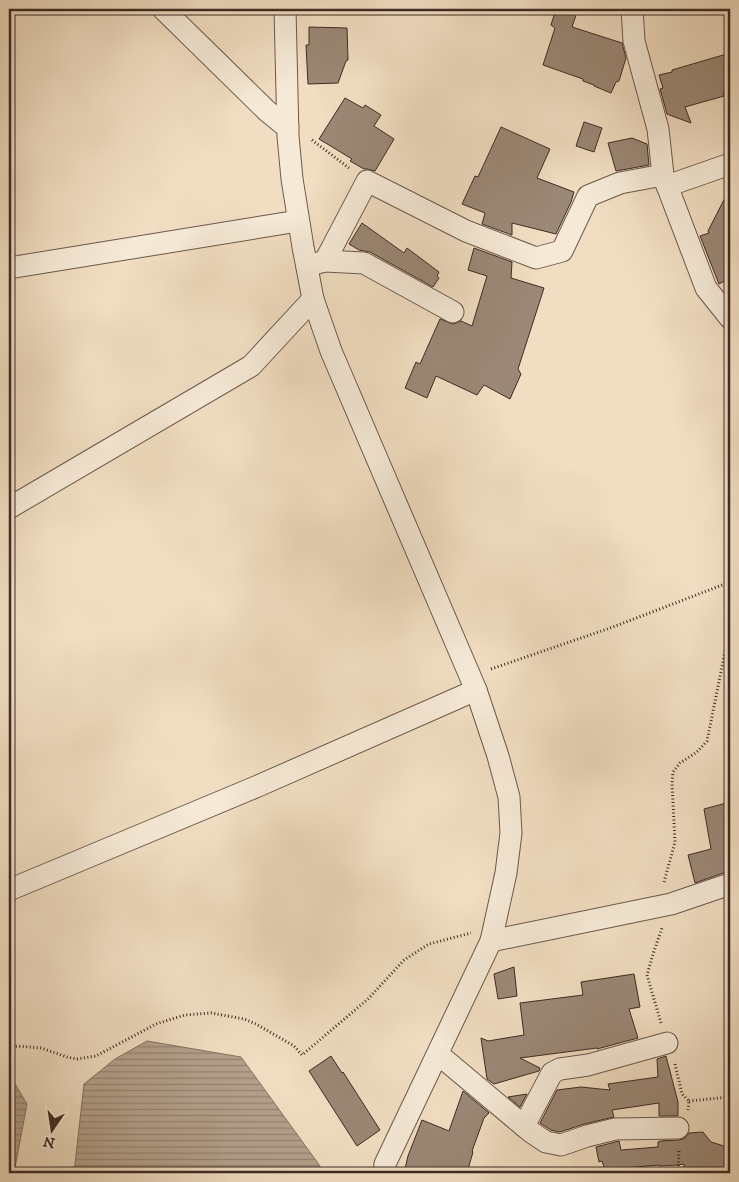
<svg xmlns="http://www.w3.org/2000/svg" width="739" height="1182" font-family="'IM FELL DW Pica',serif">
	<defs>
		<pattern id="water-rules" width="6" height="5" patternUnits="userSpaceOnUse" patternTransform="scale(1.25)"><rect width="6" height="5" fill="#b4a18c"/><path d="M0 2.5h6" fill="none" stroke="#948372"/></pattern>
	</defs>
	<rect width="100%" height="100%" fill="#f1dec2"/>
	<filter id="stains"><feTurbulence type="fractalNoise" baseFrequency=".004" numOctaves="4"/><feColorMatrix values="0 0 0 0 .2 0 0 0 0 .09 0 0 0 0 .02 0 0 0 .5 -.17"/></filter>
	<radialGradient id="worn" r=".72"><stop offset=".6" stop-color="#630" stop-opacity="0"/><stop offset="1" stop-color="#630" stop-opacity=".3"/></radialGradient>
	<g fill="url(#water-rules)" stroke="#857262">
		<path d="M147 1041 241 1057 320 1166 321 1173H74L84 1084 115 1059Z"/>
		<path d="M9 1074 27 1104 14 1173H9Z"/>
	</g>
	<g fill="#9b8876" stroke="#3e2b24">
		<path d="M556 9H578L572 27 622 43 626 58 619 81 616 82 611 93 594 86V85L583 81V79L543 65 555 28 551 25Z"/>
		<path d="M309 27 347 28 348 60 346 61 338 83 308 84 306 45H309Z"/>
		<path d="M730 53V90L723 92 724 96 685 107 691 123 667 114 660 89 663 88 659 75 672 72V70Z"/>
		<path d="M345 98 363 108 365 105 381 115 374 126 394 139 375 171 367 169H364L350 161 352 159 319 139Z"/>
		<path d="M584 122 602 128 594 152 576 146Z"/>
		<path d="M501 127 550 149 537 178 574 192 571 202 556 234 512 223V235L482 224 485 213 462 204 475 176 478 177Z"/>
		<path d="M632 138 647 144 649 165 616 171 608 143Z"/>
		<path d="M730 188V278L719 284 700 236 709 233 708 231Z"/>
		<path d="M362 223 404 253 407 248 439 272 437 276 439 278 433 287 370 252 359 250 349 244Z"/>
		<path d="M474 248 512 262 511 278 544 288 518 369 521 374 510 399 484 385 477 395 436 376 427 398 405 388 416 362 420 364 440 319 453 324 461 321 472 326 487 276 468 270Z"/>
		<path d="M730 802V872H726L695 883 688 855 711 849 704 809Z"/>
		<path d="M514 967 517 996 498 999 494 974Z"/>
		<path d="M634 974 640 1007 629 1009 638 1038 597 1049V1048L520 1058 540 1068 539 1071 494 1084 487 1079 481 1038 488 1041 524 1035 520 1003 583 995 581 982Z"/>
		<path d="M331 1056 342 1073 343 1072 380 1130 357 1146 309 1071Z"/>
		<path d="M666 1056 678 1102V1116H659V1103L612 1110 614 1117 584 1124 563 1131 559 1132 551 1130 540 1123 557 1090 581 1087 610 1090 608 1084 658 1077 657 1059Z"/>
		<path d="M463 1091 489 1113 484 1118 472 1151 473 1152 467 1173H404L408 1156 422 1120 449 1131Z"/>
		<path d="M527 1094 520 1107 508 1097Z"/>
		<path d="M703 1132 711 1142 730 1148V1173H699L700 1169 684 1170V1164L677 1165 659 1166V1165L636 1167 618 1173H606L602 1161 599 1162 596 1147 619 1141 621 1150 658 1147V1142L660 1141 679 1140 685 1138 689 1133Z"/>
	</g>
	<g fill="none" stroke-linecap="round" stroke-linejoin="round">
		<g stroke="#6b584c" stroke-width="23">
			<g id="street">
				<path d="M163 9 267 111 288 128"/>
				<path d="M285 9 288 136 292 179 303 247 313 299 331 351 476 690 498 756 509 797 511 833 506 873 491 941 385 1164 384 1173"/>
				<path d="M632 9 634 41 658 129 663 175 706 288 730 318"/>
				<path d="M667 186 730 164"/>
				<path d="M325 261 364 263 453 312"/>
				<path d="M307 266 325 261 367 181 466 231 536 258 562 251 588 196 620 183 663 175"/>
				<path d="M9 268 298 221"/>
				<path d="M9 508 251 366 313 299"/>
				<path d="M9 890 258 786 476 690"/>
				<path d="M491 941 671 904 730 884"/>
				<path d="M438 1054 531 1132 546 1142 561 1145 587 1136 615 1129 678 1128"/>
				<path d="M524 1126 552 1073 560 1069 588 1065 667 1043"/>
			</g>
		</g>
		<g stroke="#3e2b24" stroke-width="3" stroke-dasharray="1 2.5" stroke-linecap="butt">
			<path d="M312 140 349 168"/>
			<path d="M491 669 613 627 730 582"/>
			<path d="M664 882 675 842 672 783 673 772 680 763 697 752 707 741 730 627"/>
			<path d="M661 1023 647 975 653 954 662 928"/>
			<path d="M9 1048 17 1046 41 1048 67 1057 77 1059 96 1056 156 1024 185 1015 211 1013 244 1019 256 1024 294 1046 302 1055 368 999 404 960 429 944 471 933"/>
			<path d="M675 1064 682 1094 689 1101 688 1110"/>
			<path d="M689 1101 730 1097"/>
			<path d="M678 1173 679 1151"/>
		</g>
		<use href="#street" stroke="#f6ead7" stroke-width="21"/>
	</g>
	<rect width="739" height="1182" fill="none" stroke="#f1dec2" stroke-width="30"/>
	<rect x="10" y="10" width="719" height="1162" fill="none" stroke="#3e2b24" stroke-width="2.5"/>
	<rect x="15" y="15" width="709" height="1152" fill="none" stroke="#3e2b24"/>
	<g transform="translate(52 1130) rotate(193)" stroke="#f6ead7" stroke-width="4" paint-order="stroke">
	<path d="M0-4L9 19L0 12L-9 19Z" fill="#3e2b24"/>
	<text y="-8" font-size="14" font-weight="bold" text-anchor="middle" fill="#3e2b24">N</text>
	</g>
	<rect width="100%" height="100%" filter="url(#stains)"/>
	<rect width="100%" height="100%" fill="url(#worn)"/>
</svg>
